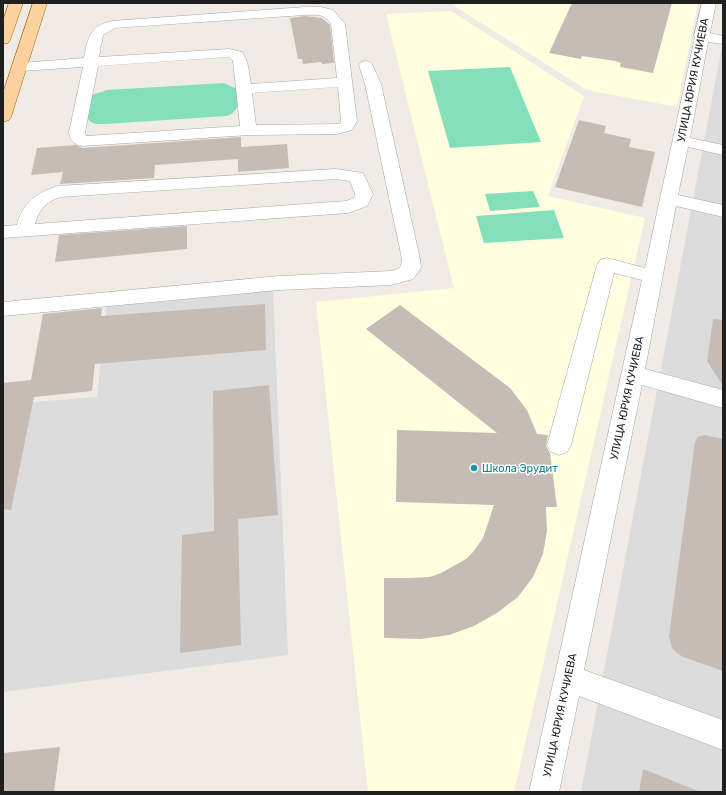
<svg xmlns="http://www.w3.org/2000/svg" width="726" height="795" font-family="Rubik,sans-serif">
	<rect width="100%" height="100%" fill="#f0ece5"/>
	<g fill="#dddcdc">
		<path d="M723 41V792H581Z"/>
		<path d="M273 290 288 655 3 692V404L97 397 107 303Z"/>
	</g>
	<g fill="#ffffdf">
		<path d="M453 3H698L677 107 587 90 456 7Z"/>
		<path d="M451 11 584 96 548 196 645 218 514 792H368L316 302 454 288 386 14Z"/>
	</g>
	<g fill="#83e0bb">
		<path d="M510 67 541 142 450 148 428 71Z"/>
		<path d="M224 83 237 89C238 102 240 111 227 116L105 124C97 124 92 125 87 118L92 95 107 90Z"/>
		<path d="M533 191 540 207 490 211 485 194Z"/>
		<path d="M554 210 564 238 484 243 476 216Z"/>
	</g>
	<g fill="#c5bcb5">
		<path d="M572 3H672L653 73 620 67 621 63 615 61 582 56 581 59 549 53Z"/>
		<path d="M305 16 322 18 330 25 334 63 322 64 321 62 303 64 302 59H298L290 18Z"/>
		<path d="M579 120 606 126 604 133 631 139 629 147 655 152 642 207 555 187Z"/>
		<path d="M241 137V147L287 144 289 168 238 172V159L155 165 154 178 60 184 63 172 31 175 37 148 76 145 83 148Z"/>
		<path d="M187 226V249L55 262 59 235Z"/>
		<path d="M265 304 266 350 95 364 92 391 34 397 11 510 3 509V383L31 380 43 314 102 308 101 316Z"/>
		<path d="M400 305 510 388 527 410 537 434 548 435 546 446 550 453 557 507H546L547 531 543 554 533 577 518 597 497 613 474 626 449 635 421 639 384 638V578H409L430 577 441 573 466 559 473 552 483 538 494 505 396 502 397 430 497 433 366 329Z"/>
		<path d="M713 319 723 320V386L707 361Z"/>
		<path d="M269 385 278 515 238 519 241 645 180 653 182 535 214 531 213 391Z"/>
		<path d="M705 435 723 439V671L683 657 677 653 672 648 669 636 695 442 698 437Z"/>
		<path d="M60 747 54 792H3V753Z"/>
		<path d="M643 769 698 791V792H639Z"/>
	</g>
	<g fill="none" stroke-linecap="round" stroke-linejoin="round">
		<g stroke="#a6a6a6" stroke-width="1">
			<g id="minor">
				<path d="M702 3H716L710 33 723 36V44L708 42 690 138 723 145V155L688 147 678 195 723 205V217L676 206 645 369 723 390V408L642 385 584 670 723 720V750L579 696 559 792H529L642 280 614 273 571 445 567 452 559 455 551 452 547 445 597 265 600 260 607 258 645 268 695 37 694 36Z"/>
				<path d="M305 7H321L333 10 345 24 357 121 352 130 337 134 249 135 83 146C74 144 70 142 69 132L83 67 20 71 15 70 13 67 15 64 20 63 84 58C88 38 89 26 112 21ZM305 15C316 15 324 13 331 24L337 78 251 84C249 73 249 62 242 52L229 49 99 57 103 35 115 28ZM229 57 233 61 240 126 86 136 85 132 98 66ZM338 87 341 121 340 124 256 125 252 93Z"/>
				<path d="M366 61 371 62 381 84 420 259 421 268 413 279 391 285 279 290 3 316V302L279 276 391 271C400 269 401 268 402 259L365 84 359 65 361 62Z"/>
				<path d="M336 169 363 173 373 194 367 206 348 213 3 238V226L17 225C22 203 37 192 58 186ZM336 179 350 181 355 194 354 198 346 201 35 224C39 209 46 202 60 197Z"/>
			</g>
		</g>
		<g stroke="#9a6500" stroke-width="1">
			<g id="major">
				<path d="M9 3H23L10 40 8 43 3 44V21Z"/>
				<path d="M33 3H47L11 117 9 120 3 122V93Z"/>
			</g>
		</g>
		<use href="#minor" fill="#fff" fill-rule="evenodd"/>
		<use href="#major" fill="#fdd29e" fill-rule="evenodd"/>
	</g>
	<circle fill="#0f9aa8" stroke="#fff" stroke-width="1.5" cx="474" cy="468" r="4"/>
	<g text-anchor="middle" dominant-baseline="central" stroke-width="3" stroke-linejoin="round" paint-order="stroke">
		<g font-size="11" fill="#1f1f1f" stroke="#fff">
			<text transform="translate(693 80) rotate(-79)">УЛИЦА ЮРИЯ КУЧИЕВА</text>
			<text transform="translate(627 398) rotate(-78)">УЛИЦА ЮРИЯ КУЧИЕВА</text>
			<text transform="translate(560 715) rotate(-78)">УЛИЦА ЮРИЯ КУЧИЕВА</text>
		</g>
		<g font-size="11" fill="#0d838f" stroke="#fff" text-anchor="start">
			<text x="482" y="468">Школа Эрудит</text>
		</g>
	</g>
	<rect width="726" height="795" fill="none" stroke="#1f1f1f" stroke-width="8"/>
</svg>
